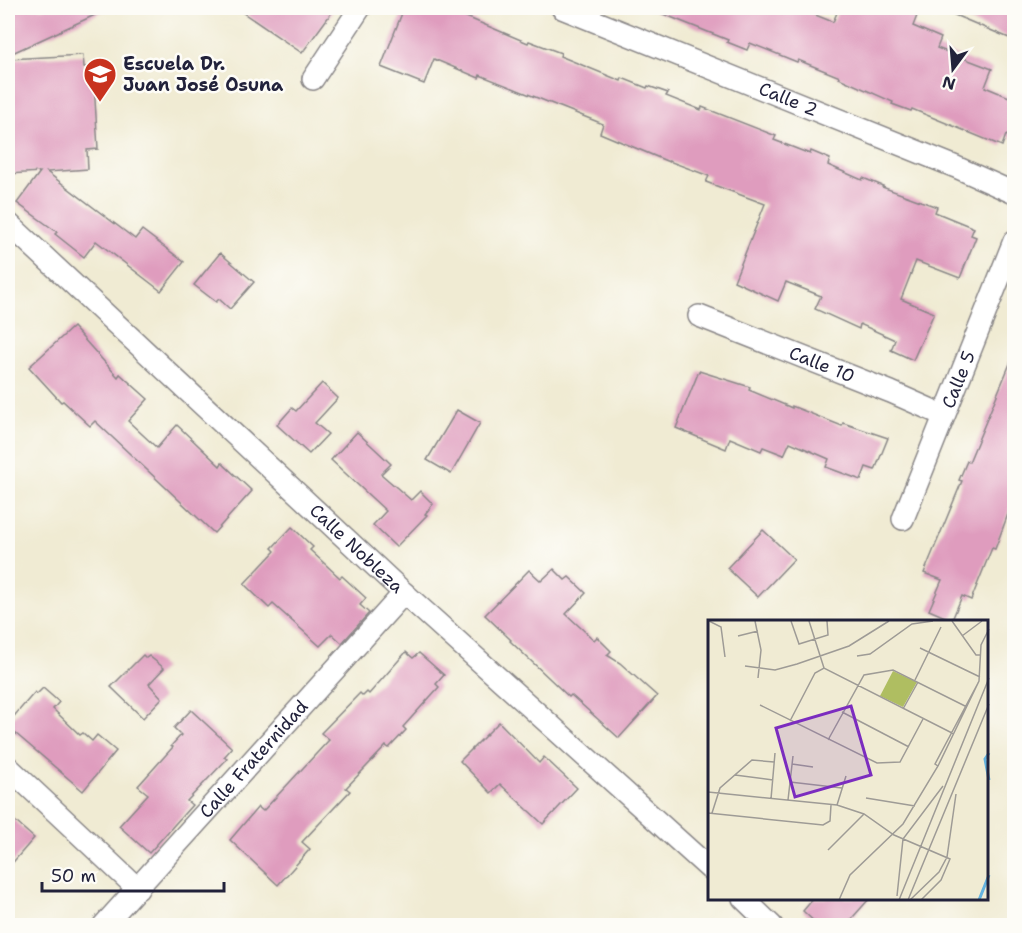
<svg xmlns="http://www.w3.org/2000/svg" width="1022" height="933" font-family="'Shantell Sans',sans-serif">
	<rect width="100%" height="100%" fill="#fdfcf7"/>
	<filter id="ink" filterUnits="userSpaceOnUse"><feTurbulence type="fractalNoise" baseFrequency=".0167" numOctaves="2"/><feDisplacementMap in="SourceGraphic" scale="12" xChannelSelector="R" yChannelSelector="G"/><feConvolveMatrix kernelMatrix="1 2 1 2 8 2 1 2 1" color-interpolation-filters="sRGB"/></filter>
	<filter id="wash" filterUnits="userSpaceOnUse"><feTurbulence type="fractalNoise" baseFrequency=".008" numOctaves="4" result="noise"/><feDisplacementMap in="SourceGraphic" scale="24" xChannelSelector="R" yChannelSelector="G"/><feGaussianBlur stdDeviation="1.35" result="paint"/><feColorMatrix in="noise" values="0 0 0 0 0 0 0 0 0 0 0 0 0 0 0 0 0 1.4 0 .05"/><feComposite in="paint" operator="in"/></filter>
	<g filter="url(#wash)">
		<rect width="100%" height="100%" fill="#f0ebd3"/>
		<g id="blocks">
			<g fill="#df9cbe">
				<path d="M8 8H110L8 55Z"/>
				<path d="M236 8H335L302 53Z"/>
				<path d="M404 8H445L528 43 529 41 561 53 560 56 621 81 622 78 647 88 648 86 668 93 666 96 701 110 702 107 776 136 774 140 810 154 811 151 830 159 828 165 862 180 863 178 883 186 882 187 937 207 935 212 974 228 971 235 976 237 960 278 916 261 901 299 934 313 913 360 891 350 895 340 860 324 859 329 815 309 821 296 786 282 778 301 734 281 765 204 706 182 709 176 669 161V162L600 133 603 124 480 75 479 78 434 59 424 84 381 67Z"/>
				<path d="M648 8H798L833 22 839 8H920L913 26 941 38 937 48 992 69 985 87 1014 99V139L1006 135 1002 146 912 109 911 111 892 104 893 102 839 78 840 77 798 60 797 62 750 43 747 50 727 42 728 40Z"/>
				<path d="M938 8H1014V40Z"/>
				<path d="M83 55 84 67H93L98 149 87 150 88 169 47 172 135 239 142 230 184 262 161 291 96 241 84 257 55 234 57 232 17 203 40 172 8 174V59Z"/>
				<path d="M220 253 254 282 230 309 219 299 216 302 194 285Z"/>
				<path d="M73 327 118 377 120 374 148 399 128 421 157 448 177 425 220 466 222 463 252 491 214 533 95 421 90 426 63 401 61 402 29 367Z"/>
				<path d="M1014 354V498L995 549 992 548 971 600 962 596 952 620 929 610 942 580 924 573 962 481 959 480 967 461 969 462Z"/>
				<path d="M699 371 750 387 749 390 792 408V406L842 426 843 423 888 438 875 470 866 467 861 480 826 467 829 459 790 442 784 455 763 447 761 451 730 438 726 449 676 428Z"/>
				<path d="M322 383 338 398 315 423 328 434 309 454 277 425 292 408 296 411Z"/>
				<path d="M457 410 480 423 451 474 427 460Z"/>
				<path d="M357 432 391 464 381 474 411 500 420 491 433 504 425 514 427 515 396 547 373 525 386 511 331 460Z"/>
				<path d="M292 527 313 547 310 550 340 578 342 576 366 598 360 605 369 613 342 643 332 634 320 646 273 604 269 608 244 584 275 551 272 548Z"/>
				<path d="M763 530 794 559 758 597 727 568Z"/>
				<path d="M554 569 565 580 569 577 586 593 566 614 594 640 597 637 611 651 607 655 620 663 657 696 619 738 571 695 569 697 510 641 511 640 485 615 529 570 541 581Z"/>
				<path d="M406 652 413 658 419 653 444 675 436 684 439 687 403 727 406 730 389 748 386 746 346 788 350 791 302 842 310 849 278 885 230 840 258 807 263 811 329 740 321 733 360 693 363 696 367 692 369 694Z"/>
				<path d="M143 655 146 658 149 656 164 668 149 684 162 698 143 718 111 687Z"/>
				<path d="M43 688 59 702 53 709 80 735 83 733 92 741 97 735 116 751 83 791 8 727V723L35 692 37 694Z"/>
				<path d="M191 710 232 748 224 757 227 759 187 801 192 805 149 853 119 826 148 794 138 786 173 747 171 746 181 735 174 728Z"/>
				<path d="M499 722 539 763 544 757 577 788 543 824 500 784 491 793 460 761Z"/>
				<path d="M8 815 34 838 8 868Z"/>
				<path d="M814 898H870L845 926H819L803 911Z"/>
			</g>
		</g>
	</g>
	<g filter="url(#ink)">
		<use href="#blocks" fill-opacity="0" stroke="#898687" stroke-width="1.5"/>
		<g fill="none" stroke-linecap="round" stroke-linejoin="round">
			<g stroke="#898687" stroke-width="24">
				<g id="street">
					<path id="s1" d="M562 8 956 167 1014 193"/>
					<path d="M313 79 360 8"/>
					<path id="s2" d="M8 223 404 593 710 869"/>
					<path id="s3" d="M699 316 891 392 943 415"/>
					<path id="s4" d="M903 519 1014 241"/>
					<path d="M8 767 138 889"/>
					<path d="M743 898 772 926"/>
					<path id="s5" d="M103 926 404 593"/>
				</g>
			</g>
			<use href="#street" stroke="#fff" stroke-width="21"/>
		</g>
	</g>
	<defs>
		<g id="school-pin" transform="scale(1.725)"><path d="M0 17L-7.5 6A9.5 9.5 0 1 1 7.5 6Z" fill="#c8321e" stroke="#fdfcf7"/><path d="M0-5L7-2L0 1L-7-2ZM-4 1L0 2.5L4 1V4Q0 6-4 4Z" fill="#fff"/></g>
	</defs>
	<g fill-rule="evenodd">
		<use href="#school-pin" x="100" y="74"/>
	</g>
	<g text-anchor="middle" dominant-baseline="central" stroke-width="5" stroke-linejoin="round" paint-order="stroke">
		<g font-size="18" font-weight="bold" fill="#22223b" stroke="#fdfcf7" text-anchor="start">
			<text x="123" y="64">Escuela Dr.<tspan x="123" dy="21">Juan José Osuna</tspan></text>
		</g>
		<g font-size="18" fill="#22223b" stroke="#fdfcf7">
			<text stroke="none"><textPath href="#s1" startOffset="244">Calle 2</textPath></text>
			<text stroke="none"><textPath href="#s3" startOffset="132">Calle 10</textPath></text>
			<text stroke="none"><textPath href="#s4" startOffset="150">Calle 5</textPath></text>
			<text stroke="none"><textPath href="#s2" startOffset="477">Calle Nobleza</textPath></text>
			<text stroke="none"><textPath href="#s5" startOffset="225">Calle Fraternidad</textPath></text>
		</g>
	</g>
	<g transform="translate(708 620)">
		<rect width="280" height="280" fill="#f0ebd3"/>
		<path d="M185 51 209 62 195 87 172 76Z" fill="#afbe61"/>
		<path fill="none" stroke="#65b3df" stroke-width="3" d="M281 133 277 139 281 160M271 280 281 255"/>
		<path fill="none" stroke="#9e9b96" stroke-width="1.5" d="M1 1 13 7 17 37M47 1 53 30 50 58M83 1 91 24 120 15 119 1M101 1 116 48M244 1 268 35H272M30 16 50 11M254 16 274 1M212 28 272 57M149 36 162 34 204 4 225 1M37 46 67 50 89 44 141 26 181 1M207 60 233 7M52 85 169 143 192 142 215 99M195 89 210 62M134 92 201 127M82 101 107 53 116 48 246 114M120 120 156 55 185 50 259 87M84 144 105 147M230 146 227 144 270 63M27 155 65 160M82 162 134 168M0 172 129 185 156 194 186 215 242 239 233 260 213 280M158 178 207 186M63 179 67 133M80 180 85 136M129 185 138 156M0 193 115 205 122 201 123 185M4 193 12 168 44 140 66 142M120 230 156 194M189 276 195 219 235 166M131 280 142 255 195 204 230 146 271 61 273 25 281 9M191 280 281 58M200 280 281 84M202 280 231 252 239 237 248 174"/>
		<path fill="#7b2cbf" fill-opacity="0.15" stroke="#7b2cbf" stroke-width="3" d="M143 86 163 155 87 177 68 108Z"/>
		<rect width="280" height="280" fill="none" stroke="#22223b" stroke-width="3"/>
	</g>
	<rect width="1022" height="933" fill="none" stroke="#fdfcf7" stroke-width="30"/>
	<g transform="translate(953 69) rotate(196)" stroke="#fdfcf7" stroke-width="4.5" paint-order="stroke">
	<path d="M0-4.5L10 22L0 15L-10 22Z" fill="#22223b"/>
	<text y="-9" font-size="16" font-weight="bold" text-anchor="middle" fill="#22223b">N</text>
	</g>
	<path d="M42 882v9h182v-9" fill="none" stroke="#22223b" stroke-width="3"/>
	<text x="51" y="882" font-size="18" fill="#22223b" stroke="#fdfcf7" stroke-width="4.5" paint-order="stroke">50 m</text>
</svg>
